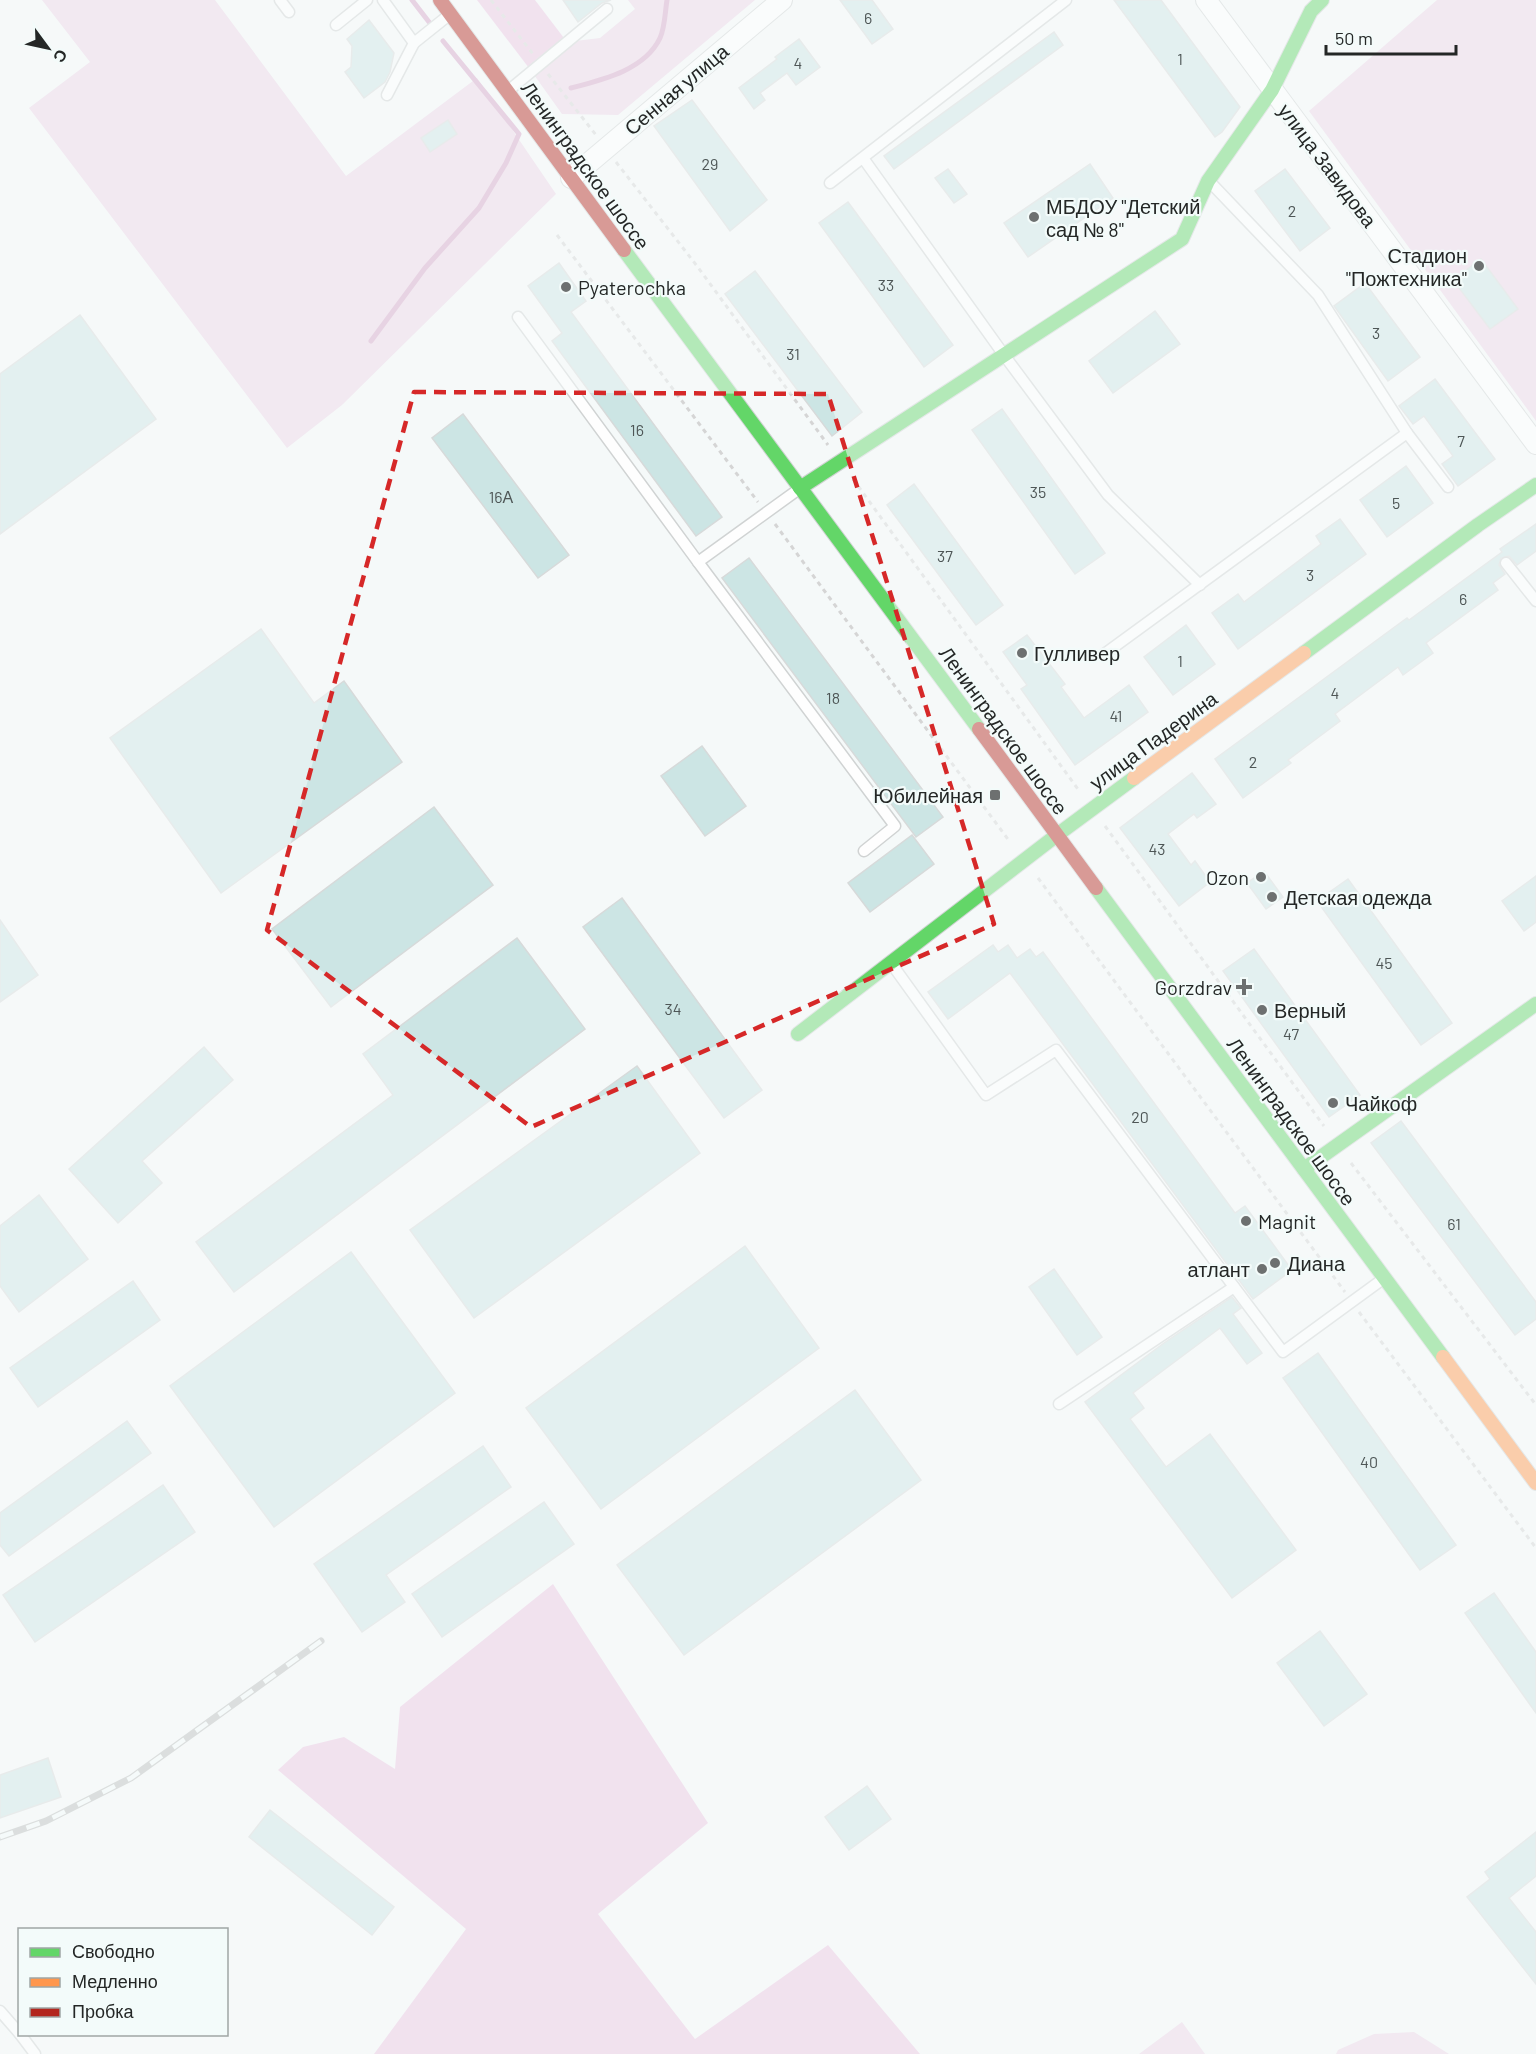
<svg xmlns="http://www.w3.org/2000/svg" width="1536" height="2054" font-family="Barlow,sans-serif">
	<rect width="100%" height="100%" fill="#f5f9f9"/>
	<g fill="#edd5e6">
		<path d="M42 0H215L346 176 477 78 556 194 342 405 287 448 29 108 90 62Z"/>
		<path d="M628 0H755L618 115 562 114 532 72 567 42 600 38 635 9Z"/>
		<path d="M1437 0H1536V421L1309 111Z"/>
		<path d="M1182 2022 1205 2054H1139Z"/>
		<path d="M1414 2032 1449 2054H1336L1338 2050 1374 2034Z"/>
	</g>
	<g fill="#ecc6e1">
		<path d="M477 0H535L567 42 532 72Z"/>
		<path d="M553 1584 708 1823 598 1914 695 2039 828 1945 920 2054H374L466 1929 278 1770 303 1747 344 1737 395 1769 400 1707Z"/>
	</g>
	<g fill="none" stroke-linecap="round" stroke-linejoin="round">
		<g stroke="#d5a5c7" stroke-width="5">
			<path d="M412 0 429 22"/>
			<path d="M571 88C602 80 645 70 660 38 665 27 665 12 667 0"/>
			<path d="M371 341 425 268 479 208 506 163 519 134 443 41"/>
		</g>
	</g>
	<g fill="#cce5e4" stroke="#d7dada" stroke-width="1.5">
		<path d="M563 0H611L602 3 578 22Z"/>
		<path d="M840 0H872L893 29 872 44Z"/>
		<path d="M1114 0H1161L1240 107 1222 132 1215 137Z"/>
		<path d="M369 20 394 53 390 72 385 82 364 98 345 72 351 67 352 46 347 39Z"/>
		<path d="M1054 32 1063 45 894 169 884 156Z"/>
		<path d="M799 39 820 67 796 85 787 73 760 93 765 100 754 109 739 88 777 59 775 57Z"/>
		<path d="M692 100 767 200 730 231 654 126Z"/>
		<path d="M448 120 457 134 430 152 421 138Z"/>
		<path d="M1090 164 1113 198 1028 257 1004 223Z"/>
		<path d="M948 169 967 194 954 203 935 178Z"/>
		<path d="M1285 169 1330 228 1300 251 1255 191Z"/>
		<path d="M848 202 953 345 924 367 819 223Z"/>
		<path d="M1481 259 1518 309 1490 329 1453 280Z"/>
		<path d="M559 263 586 301 571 312 722 517 696 536 552 341 562 333 528 286Z"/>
		<path d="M755 271 862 412 832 436 725 294Z"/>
		<path d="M1365 283 1420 357 1388 381 1334 306Z"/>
		<path d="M1155 311 1180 344 1113 393 1089 361Z"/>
		<path d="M80 315 156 419 0 534V374Z"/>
		<path d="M1435 379 1495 459 1458 486 1442 464 1453 456 1424 416 1413 424 1399 406Z"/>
		<path d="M1002 409 1105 553 1075 574 972 430Z"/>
		<path d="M463 414 569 555 538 578 432 438Z"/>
		<path d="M1406 466 1433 503 1387 537 1360 500Z"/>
		<path d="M914 484 1003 605 976 625 887 505Z"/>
		<path d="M1340 519 1366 554 1238 649 1212 613 1238 594 1244 602 1321 544 1316 536Z"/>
		<path d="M1536 524V551L1517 565 1509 556 1501 558 1499 565 1505 574 1493 583 1498 590 1426 643 1433 653 1403 675 1398 667 1335 714 1340 721 1288 760 1291 763 1243 798 1215 759 1407 618 1409 620 1502 552 1500 549Z"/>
		<path d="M749 558 943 817 916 837 722 578Z"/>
		<path d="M1186 625 1215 664 1173 695 1144 657Z"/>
		<path d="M261 629 314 703 344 681 402 762 221 893 110 738Z"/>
		<path d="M1027 635 1065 684 1061 687 1084 718 1129 685 1148 712 1075 765 1021 689 1027 685 1003 652Z"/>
		<path d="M702 746 746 806 705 836 661 776Z"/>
		<path d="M1192 773 1216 804 1197 818 1194 814 1168 834 1191 865 1195 861 1210 882 1179 906 1120 828Z"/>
		<path d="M434 807 493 885 331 1007 272 929Z"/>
		<path d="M912 835 934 864 870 912 848 883Z"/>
		<path d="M1264 871 1283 897 1266 909 1247 883Z"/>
		<path d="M1536 876V922L1524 931 1502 901Z"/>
		<path d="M1348 879 1452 1023 1421 1045 1317 901Z"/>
		<path d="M622 898 762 1090 724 1118 583 927Z"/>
		<path d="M0 920 38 975 0 1002Z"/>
		<path d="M517 938 585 1029 234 1292 196 1242 393 1095 363 1054Z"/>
		<path d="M993 945 998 952 1008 945 1017 958 1030 949 1036 957 1043 952 1235 1213 1245 1206 1292 1270 1253 1299 1010 973 948 1019 928 992Z"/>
		<path d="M1254 949 1360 1095 1329 1117 1223 971Z"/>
		<path d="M204 1047 233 1080 142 1161 162 1183 118 1223 69 1169Z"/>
		<path d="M637 1066 700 1153 474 1318 410 1230Z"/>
		<path d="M1401 1121 1536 1302V1319L1515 1335 1371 1143Z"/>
		<path d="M39 1195 88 1259 19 1312 0 1286V1226Z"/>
		<path d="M745 1246 819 1348 601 1509 526 1408Z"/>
		<path d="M351 1252 455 1393 274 1527 170 1386Z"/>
		<path d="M1054 1269 1102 1337 1077 1355 1029 1287Z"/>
		<path d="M133 1281 160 1320 38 1407 10 1368Z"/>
		<path d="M1232 1297 1241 1308 1233 1314 1262 1353 1247 1364 1220 1328 1133 1393 1144 1408 1130 1419 1166 1467 1210 1434 1296 1550 1232 1598 1085 1402 1164 1343Z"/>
		<path d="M1318 1353 1456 1545 1420 1570 1283 1378Z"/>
		<path d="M855 1390 921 1480 684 1655 617 1565Z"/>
		<path d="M127 1421 151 1453 9 1556 0 1545V1513Z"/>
		<path d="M483 1446 511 1487 386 1575 405 1602 362 1632 314 1564Z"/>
		<path d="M163 1485 195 1532 35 1642 3 1595Z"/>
		<path d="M544 1502 574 1544 442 1637 412 1594Z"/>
		<path d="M1494 1593 1536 1652V1713L1465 1613Z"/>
		<path d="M1320 1631 1367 1694 1324 1726 1277 1663Z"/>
		<path d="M48 1758 61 1797 0 1818V1775Z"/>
		<path d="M867 1786 891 1819 849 1850 825 1817Z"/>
		<path d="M270 1810 394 1907 372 1935 249 1837Z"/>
		<path d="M1536 1832V1876L1509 1898 1536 1932V1984L1467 1897 1490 1879 1485 1872Z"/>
	</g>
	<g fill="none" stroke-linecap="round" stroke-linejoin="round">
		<g stroke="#d0d3d3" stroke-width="13">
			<g id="lane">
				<path d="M280 0 289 12"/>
				<path d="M383 0 414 43 449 15"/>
				<path d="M336 25 367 0"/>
				<path d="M508 91 607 9"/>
				<path d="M387 95 414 43"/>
				<path d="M863 158 1004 355 1108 495 1200 585"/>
				<path d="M1209 181 1318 295 1407 433 1448 487"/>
				<path d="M830 183 1066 0"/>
				<path d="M518 317 698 562 799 489"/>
				<path d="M698 562 895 826 864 851"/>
				<path d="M1506 563 1536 601"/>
				<path d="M1103 655 1407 433"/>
				<path d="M891 963 986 1095 1056 1050 1283 1352 1383 1279"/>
				<path d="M1059 1404 1234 1287"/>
				<path d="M0 2011 20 2034"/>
				<path d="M20 2034 35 2054"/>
			</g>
		</g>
		<g stroke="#d0d3d3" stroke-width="22">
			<g id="street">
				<path d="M1206 0 1536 444"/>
				<path d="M571 178 782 0"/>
			</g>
		</g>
		<g stroke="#d0d3d3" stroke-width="16">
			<g id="fast">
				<path d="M624 250 979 729"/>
				<path d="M800 488 1182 239 1208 181 1272 90 1311 11 1322 0"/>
				<path d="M1304 653 1478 525 1536 485"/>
				<path d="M1096 888 1443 1357"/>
				<path d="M798 1034 1057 835 1134 778"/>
				<path d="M1304 1169 1536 1004"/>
			</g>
		</g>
		<g stroke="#d0d3d3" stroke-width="16">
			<g id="slow">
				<path d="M1134 778 1304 653"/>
				<path d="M1443 1357 1536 1483"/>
			</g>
		</g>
		<g stroke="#d0d3d3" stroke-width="16">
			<g id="jam">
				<path d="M440 0 624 250"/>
				<path d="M979 729 1096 888"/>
			</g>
		</g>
		<g stroke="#d5d5d5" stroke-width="3" stroke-dasharray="4.5 4.5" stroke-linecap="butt">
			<path d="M491 0 533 54"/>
			<path d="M548 74 596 135"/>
			<path d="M616 162 697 266 828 445"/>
			<path d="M557 235 758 502"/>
			<path d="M853 479 1080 792"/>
			<path d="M775 524 1010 842"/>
			<path d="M1105 826 1324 1126"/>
			<path d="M1038 878 1345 1292"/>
			<path d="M1351 1163 1536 1405"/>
			<path d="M1359 1312 1536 1548"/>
		</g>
		<use href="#lane" stroke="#fefefe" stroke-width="10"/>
		<use href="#street" stroke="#fefefe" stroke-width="20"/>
		<use href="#fast" stroke="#63d668" stroke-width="14"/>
		<use href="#slow" stroke="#ff974d" stroke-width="14"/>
		<use href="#jam" stroke="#b3261e" stroke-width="14"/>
		<g stroke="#bbbdbc" stroke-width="7">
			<path id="rail" d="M0 1837 46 1821 131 1778 321 1641"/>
		</g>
		<use href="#rail" stroke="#f3fbfa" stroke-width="4.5" stroke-dasharray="14" stroke-linecap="butt"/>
	</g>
	<path d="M0 0H1536V2054H0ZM414 392 828 394 994 924 531 1127 267 930Z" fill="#f5f9f9" fill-opacity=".55" fill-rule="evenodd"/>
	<path fill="none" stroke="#d62828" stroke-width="4.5" stroke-dasharray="12 8" stroke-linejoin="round" d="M414 392 828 394 994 924 531 1127 267 930Z"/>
	<g fill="#6d7070" stroke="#f3fbfa" stroke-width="2">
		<circle cx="1034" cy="217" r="6"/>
		<circle cx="1479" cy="266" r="6"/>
		<circle cx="566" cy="287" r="6"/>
		<circle cx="1022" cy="653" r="6"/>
		<rect x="989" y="789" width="12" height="12" rx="3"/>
		<circle cx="1261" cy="877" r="6"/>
		<circle cx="1272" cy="897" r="6"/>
		<path d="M1241 978h6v6h6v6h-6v6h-6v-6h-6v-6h6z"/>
		<circle cx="1262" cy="1010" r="6"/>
		<circle cx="1333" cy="1103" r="6"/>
		<circle cx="1246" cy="1221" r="6"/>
		<circle cx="1275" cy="1263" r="6"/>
		<circle cx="1262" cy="1269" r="6"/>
	</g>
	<g text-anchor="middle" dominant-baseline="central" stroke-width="4.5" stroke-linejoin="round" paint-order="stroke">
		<g font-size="16" fill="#4e5656">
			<text x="868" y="17">6</text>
			<text x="1180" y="58">1</text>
			<text x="798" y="62">4</text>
			<text x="710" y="163">29</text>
			<text x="1292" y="210">2</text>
			<text x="886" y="284">33</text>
			<text x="1376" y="332">3</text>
			<text x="793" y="353">31</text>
			<text x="637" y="429">16</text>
			<text x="1461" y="440">7</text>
			<text x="1038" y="491">35</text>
			<text x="501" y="496">16А</text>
			<text x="1396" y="502">5</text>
			<text x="945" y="555">37</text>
			<text x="1310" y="574">3</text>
			<text x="1463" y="598">6</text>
			<text x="1180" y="660">1</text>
			<text x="1335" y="692">4</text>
			<text x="833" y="697">18</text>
			<text x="1116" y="715">41</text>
			<text x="1253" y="761">2</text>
			<text x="1157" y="848">43</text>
			<text x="1384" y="962">45</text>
			<text x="673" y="1008">34</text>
			<text x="1291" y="1033">47</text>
			<text x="1140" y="1116">20</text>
			<text x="1454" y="1223">61</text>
			<text x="1369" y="1461">40</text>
		</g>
		<g font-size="20" fill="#242726" stroke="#f3fbfa">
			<text transform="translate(676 89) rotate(-40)">Сенная улица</text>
			<text transform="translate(586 165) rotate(54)">Ленинградское шоссе</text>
			<text transform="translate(1328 165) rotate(53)">улица Завидова</text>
			<text transform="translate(1004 730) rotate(54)">Ленинградское шоссе</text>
			<text transform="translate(1153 740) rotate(-36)">улица Падерина</text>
			<text transform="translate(1292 1121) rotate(54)">Ленинградское шоссе</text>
		</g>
		<g font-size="20" fill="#242726" stroke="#f3fbfa" text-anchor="start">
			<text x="1046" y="206">МБДОУ "Детский<tspan x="1046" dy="23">сад № 8"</tspan></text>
			<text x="1467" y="255" text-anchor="end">Стадион<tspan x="1467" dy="23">"Пожтехника"</tspan></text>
			<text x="578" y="287">Pyaterochka</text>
			<text x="1034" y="653">Гулливер</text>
			<text x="983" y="795" text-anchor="end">Юбилейная</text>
			<text x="1249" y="877" text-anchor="end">Ozon</text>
			<text x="1284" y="897">Детская одежда</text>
			<text x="1232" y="987" text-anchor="end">Gorzdrav</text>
			<text x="1274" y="1010">Верный</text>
			<text x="1345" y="1103">Чайкоф</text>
			<text x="1258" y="1221">Magnit</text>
			<text x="1287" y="1263">Диана</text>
			<text x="1250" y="1269" text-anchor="end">атлант</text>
		</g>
	</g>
	<rect x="18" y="1928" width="210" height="108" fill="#f3fbfa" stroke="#a0a6a5" stroke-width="1.5"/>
	<rect x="30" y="1948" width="30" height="9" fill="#63d668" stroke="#a0a6a5" stroke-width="1.5"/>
	<text x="72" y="1958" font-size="18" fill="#242726">Свободно</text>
	<rect x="30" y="1978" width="30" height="9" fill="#ff974d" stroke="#a0a6a5" stroke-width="1.5"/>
	<text x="72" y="1988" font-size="18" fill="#242726">Медленно</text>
	<rect x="30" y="2008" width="30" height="9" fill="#b3261e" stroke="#a0a6a5" stroke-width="1.5"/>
	<text x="72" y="2018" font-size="18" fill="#242726">Пробка</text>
	<g transform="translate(48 48) rotate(123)" stroke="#f3fbfa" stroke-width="4.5" paint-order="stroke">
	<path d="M0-4.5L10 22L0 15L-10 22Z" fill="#242726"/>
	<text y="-9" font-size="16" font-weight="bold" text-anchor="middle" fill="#242726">С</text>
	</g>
	<path d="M1326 45v9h130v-9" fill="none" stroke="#242726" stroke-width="3"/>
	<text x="1335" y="45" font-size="18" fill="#242726" stroke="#f3fbfa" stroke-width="4.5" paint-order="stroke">50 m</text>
</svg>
